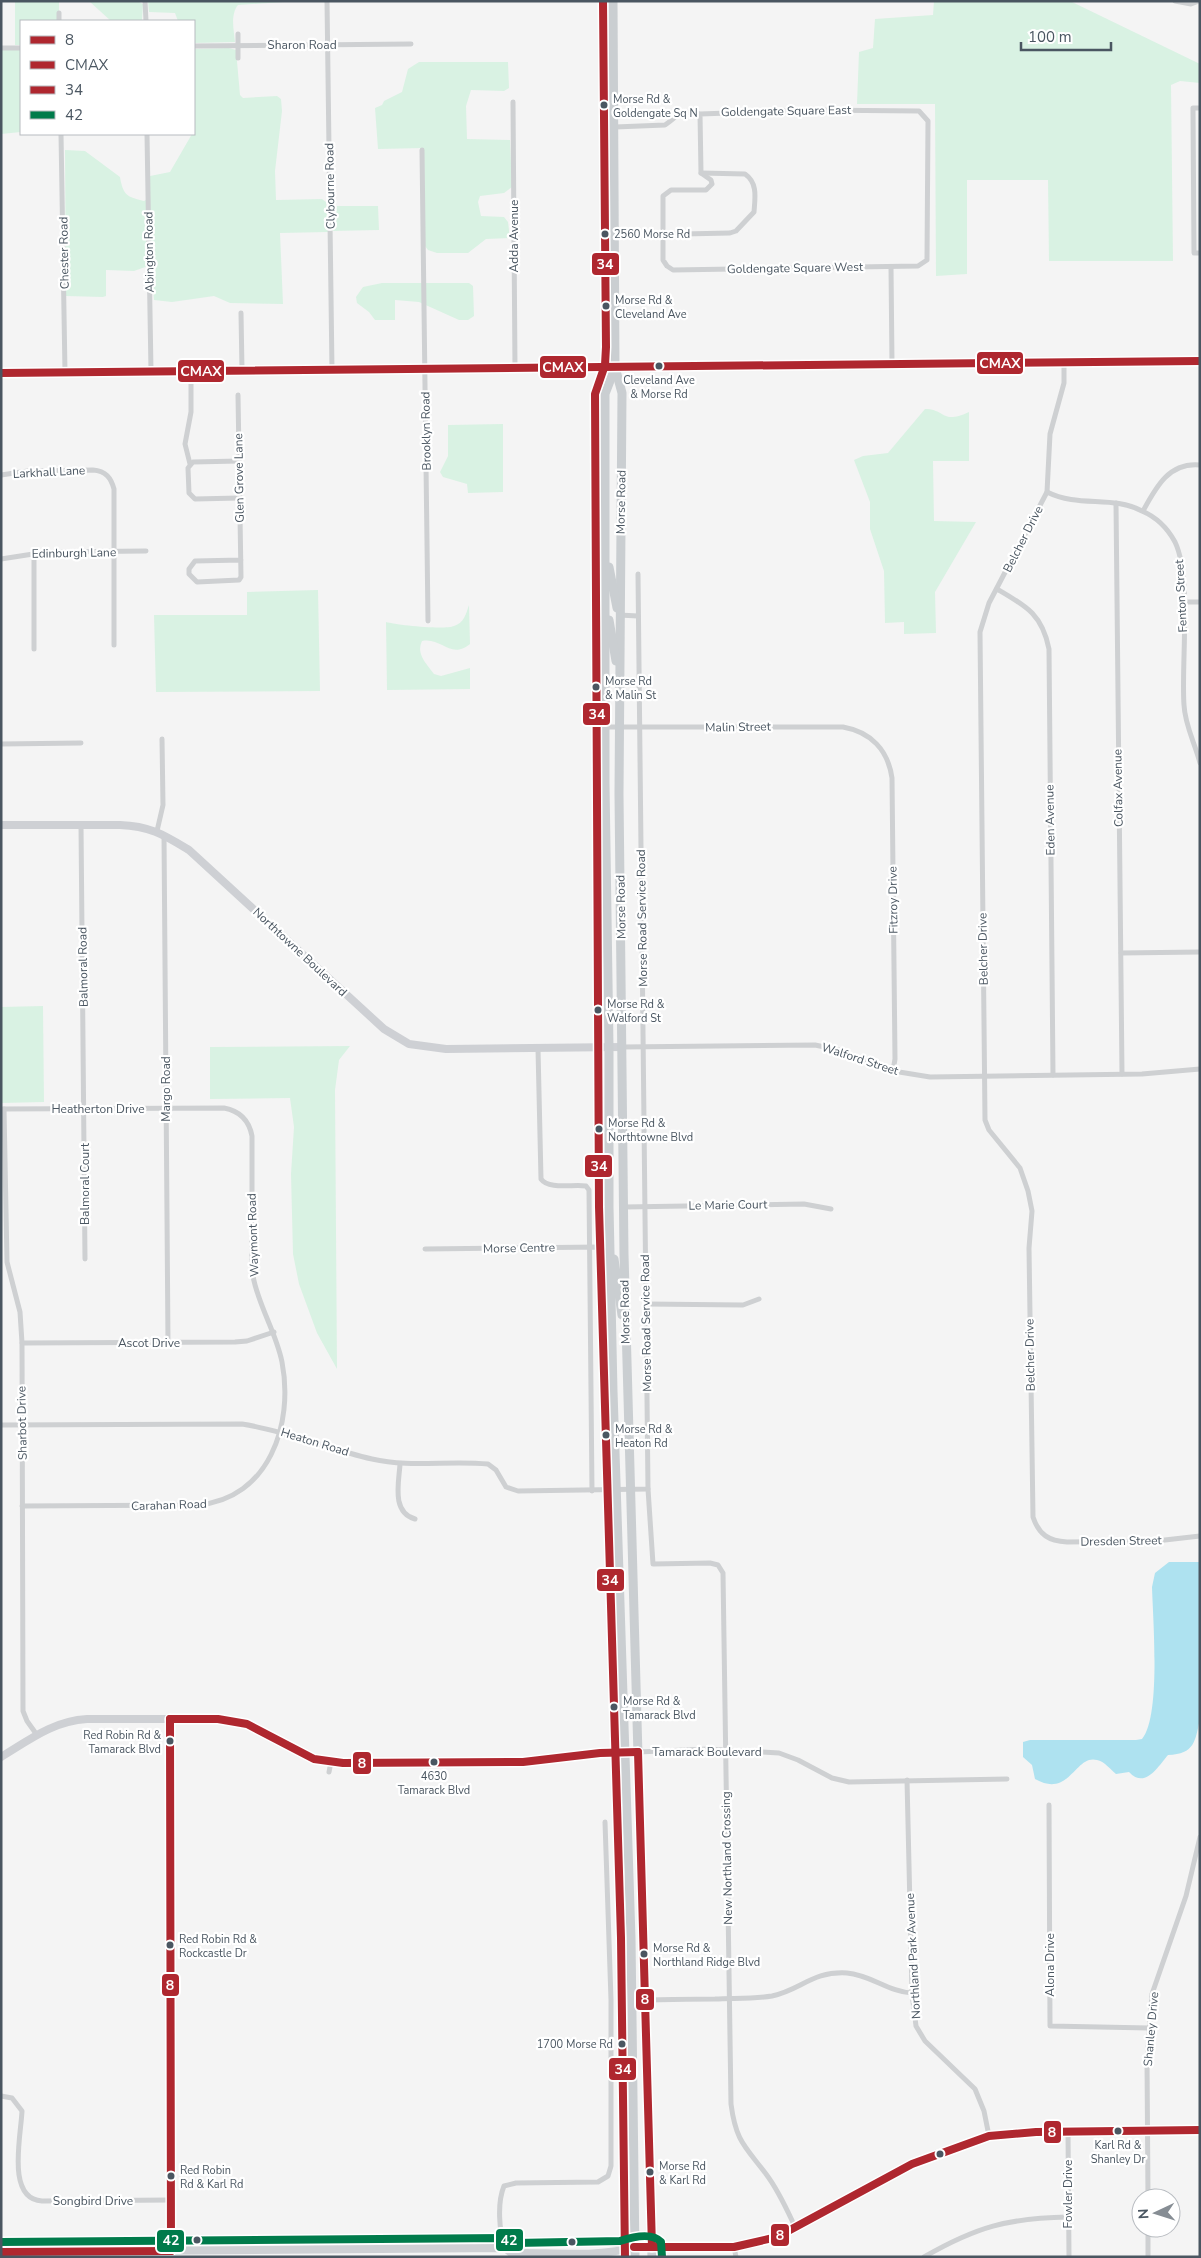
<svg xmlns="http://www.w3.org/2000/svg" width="1201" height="2258" font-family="'Nunito Sans',sans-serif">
	<rect width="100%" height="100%" fill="#f4f4f4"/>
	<g fill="#d9f2e3">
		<path d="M15 1H59V21H21V45H15Z"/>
		<path d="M89 1H137L143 4 142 20 111 21Z"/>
		<path d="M148 1H299L238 5C230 15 234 31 235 42L194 43V21H178L175 13 149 12Z"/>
		<path d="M934 1H1070L1200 64V83L1180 81 1171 85 1173 261H1049L1048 180H967V274L936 276 935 104H857L859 52 873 48 875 19 933 15Z"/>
		<path d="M229 48 236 50 240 95 243 98 277 96 281 99 282 111 275 171 276 200 322 199 326 202 328 232 280 233 283 304 230 303 214 296 172 302 154 300 151 265 134 271 106 270V296L103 297 66 296 65 150 85 151 120 177C123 195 127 197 144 201L149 198 150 176 170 172 192 134H194V49Z"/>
		<path d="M1 50H21V132L1 134Z"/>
		<path d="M419 62H508L509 88 504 91 471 90 466 106 467 139 510 140 512 187 504 193 480 196 478 202 481 216 504 217 508 222 510 238 486 239 468 253H437L428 250 425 246 424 148 378 149 375 108 382 105 384 101 402 92 408 69Z"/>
		<path d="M332 206H378L379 230 332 231Z"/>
		<path d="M382 283H469L473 286 474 316 468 320H459L419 302 395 300V320H375L369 312 357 303 356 297 363 287Z"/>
		<path d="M925 409C946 409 941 425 969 412V461H933L934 521 976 522 935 592 936 633 904 634V622L885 623 884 571 870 529V502L854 460 863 456 888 453Z"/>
		<path d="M503 424V492L468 493 467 484 443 477 440 472 448 456V425Z"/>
		<path d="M318 590 320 691 156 692 154 615H247V592Z"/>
		<path d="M469 605 470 644C450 660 442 637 422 641 416 654 426 663 434 674L441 676 470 668V689L387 690 386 622C396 625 444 630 454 626 464 623 466 614 469 605Z"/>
		<path d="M43 1006 44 1102 1 1103V1007Z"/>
		<path d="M350 1046 339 1060 335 1090 337 1369 317 1333 299 1284 293 1254 291 1174 294 1127 290 1098 210 1099V1047Z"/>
	</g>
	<path fill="#aee2f0" d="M1169 1562H1200V1719C1195 1741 1195 1754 1168 1755 1157 1768 1145 1789 1129 1772L1116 1774C1111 1770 1104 1761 1097 1760 1075 1754 1070 1799 1035 1779L1032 1765 1023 1757V1742L1030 1740H1136L1142 1739C1161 1717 1153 1619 1152 1587L1155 1573Z"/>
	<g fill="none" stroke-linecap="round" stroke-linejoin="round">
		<g stroke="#ced0d2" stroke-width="5">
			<path d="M145 1 146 21"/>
			<path d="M327 1 332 370"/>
			<path d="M1175 1 1191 4 1199 1"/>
			<path d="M59 13V21"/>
			<path d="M238 34V58"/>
			<path d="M194 46 411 44"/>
			<path d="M1 48H21"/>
			<path d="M513 102 515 369"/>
			<path d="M1200 108H1193L1194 253H1200"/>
			<path d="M615 127 665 125C681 114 678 109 700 114L811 110 919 111 928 121 927 260 918 266 673 270 667 266 663 260V196L671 190H706L712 184 711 180 701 173 700 114"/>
			<path d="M61 134 65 372"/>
			<path d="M147 134 151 371"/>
			<path d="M422 150 428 621"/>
			<path d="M683 234 730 233 736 231 754 212C755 198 758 183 745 174L701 173"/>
			<path d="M663 235 676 234"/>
			<path d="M891 267 892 364"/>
			<path d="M241 313 242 370"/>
			<path d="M1064 363V383L1050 434 1047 492 989 603 980 632 985 1120 989 1130 1020 1168 1028 1191 1032 1211 1029 1248 1033 1517C1039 1535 1049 1541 1067 1542L1156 1541 1200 1536"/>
			<path d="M238 395 241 577 239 580 197 582 189 574V569L195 561 241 560"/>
			<path d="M239 461 193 462 188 468 189 493 195 499 239 498"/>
			<path d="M190 464 185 444 191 412V371"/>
			<path d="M1 475 28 471 93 470C106 471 111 478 114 489V645"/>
			<path d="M1047 492C1079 508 1112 495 1142 511 1156 517 1168 529 1175 542 1192 577 1181 664 1184 705 1185 726 1195 743 1200 763"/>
			<path d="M1116 503 1122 1074"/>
			<path d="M1143 511C1156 487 1169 462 1200 465"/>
			<path d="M1 559 46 552 146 551"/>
			<path d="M997 589C1026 606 1042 614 1049 649L1053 1075"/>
			<path d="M1183 602H1200"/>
			<path d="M619 615 638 616"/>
			<path d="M34 649V553"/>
			<path d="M605 727H843C871 732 888 750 892 778L895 1059 893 1071"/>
			<path d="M1 744 81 743"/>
			<path d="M81 825 85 1259"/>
			<path d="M157 831 163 805 162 739"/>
			<path d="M164 835 168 1343"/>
			<path d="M1121 953 1200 952"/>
			<path d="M622 1047 815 1045 839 1050 893 1071 930 1077 1142 1074 1200 1069"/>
			<path d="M538 1049 541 1179C549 1190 573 1184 586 1186L589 1190 592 1491"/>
			<path d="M1 1109 224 1108C240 1111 249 1120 252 1136 252 1166 252 1196 252 1226 252 1242 251 1260 253 1276 258 1305 276 1332 282 1362 294 1424 269 1499 198 1505L22 1506"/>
			<path d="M4 1109 7 1262 20 1312 22 1343 23 1711 27 1721 37 1735"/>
			<path d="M624 1207 804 1204 831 1209"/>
			<path d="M425 1249 600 1247 610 1254"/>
			<path d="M646 1304 743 1305 759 1299"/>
			<path d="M22 1343 235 1342 247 1341 274 1332"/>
			<path d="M1 1425 242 1424C287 1431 328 1449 372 1459 410 1468 449 1460 488 1464L496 1470 506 1487 518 1491 648 1489 638 574"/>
			<path d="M400 1464C399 1482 391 1512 415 1519"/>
			<path d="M648 1489 653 1564 710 1563 718 1565 723 1573 731 2104C736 2142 745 2146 766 2174 779 2191 787 2210 796 2229"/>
			<path d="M170 1719 171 2251"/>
			<path d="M638 1752 708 1749 779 1753 798 1760 832 1778 849 1782 1007 1779"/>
			<path d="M329 1772 331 1762"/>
			<path d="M907 1780 912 1993 916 2026 925 2041 975 2089 984 2111 989 2136"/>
			<path d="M1049 1805 1050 2026 1149 2028"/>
			<path d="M631 2000C659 2000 687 1999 715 1999 734 1998 753 1999 772 1996 801 1990 812 1971 847 1973 871 1975 889 1992 912 1993"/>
			<path d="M1 2096 12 2098 22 2111C21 2136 6 2199 42 2201L171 2200"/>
			<path d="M1068 2131 1069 2257"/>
			<path d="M1148 2198 1147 2060 1152 1994 1186 1896 1200 1837"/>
			<path d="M1148 2228V2257"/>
			<path d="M734 2247 736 2257"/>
			<path d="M505 2248C499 2231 497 2203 504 2186L516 2183 598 2182 608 2176 611 2166V2000L605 1822"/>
			<path d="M924 2257C976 2227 1008 2218 1068 2217"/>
		</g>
		<g stroke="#ced0d4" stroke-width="8">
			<path d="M1 825H120C150 826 164 835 189 850L384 1029 409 1044 446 1049 622 1047"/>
			<path d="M1 1757C29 1740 53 1721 87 1719H218L247 1724 314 1759 343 1763 523 1762 600 1753 638 1752"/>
			<path d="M505 2248 510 2243C546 2243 601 2236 634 2247"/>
			<path d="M1 2252 505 2248 511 2253C547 2252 601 2258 634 2247H734L749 2245 785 2234 912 2164 938 2153 989 2136 1036 2132 1200 2130"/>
		</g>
		<g stroke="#caced1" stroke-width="9">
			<path d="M613 1 615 367 622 393 619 794 624 1254 652 2257"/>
			<path d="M615 368 605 394V783L609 1047V1207L613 1391 631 1938 635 2257"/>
			<path d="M1 373 1200 361"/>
			<path d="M609 567 617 608"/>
			<path d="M609 620 616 661"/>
			<path d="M614 1259 622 1315"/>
		</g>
		<g stroke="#fff" stroke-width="11">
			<g id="bus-1">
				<path d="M170 1719 171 2251"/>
				<path d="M170 1719H218L247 1724 314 1759 343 1763 523 1762 600 1753 638 1752"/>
				<path d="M638 1752 652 2247"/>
				<path d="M634 2247H734L777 2237 912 2164 989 2136 1036 2132 1200 2130"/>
				<path d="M1 2252 171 2251"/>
			</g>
		</g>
		<g stroke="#fff" stroke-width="11">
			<path id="bus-2" d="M1 373 1200 361"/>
		</g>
		<g stroke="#fff" stroke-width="11">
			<path id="bus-3" d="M603 1 606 347 605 365 595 394 599 1207 621 1938 625 2257"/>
		</g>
		<g stroke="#fff" stroke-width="11">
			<path id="bus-4" d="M1 2242 505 2238 515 2243 620 2241C632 2237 652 2232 661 2242L662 2257"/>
		</g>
		<use href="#bus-1" stroke="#af272f" stroke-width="8"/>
		<use href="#bus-2" stroke="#af272f" stroke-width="8"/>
		<use href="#bus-3" stroke="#af272f" stroke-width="8"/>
		<use href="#bus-4" stroke="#007b4b" stroke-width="8"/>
	</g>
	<g fill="#4a5661" stroke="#fff" stroke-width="2">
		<circle cx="604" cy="105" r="4.5"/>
		<circle cx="605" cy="234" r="4.5"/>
		<circle cx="606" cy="306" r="4.5"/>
		<circle cx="659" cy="366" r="4.5"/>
		<circle cx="596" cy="687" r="4.5"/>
		<circle cx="598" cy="1010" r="4.5"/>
		<circle cx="599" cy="1129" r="4.5"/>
		<circle cx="606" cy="1435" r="4.5"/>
		<circle cx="614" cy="1707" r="4.5"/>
		<circle cx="170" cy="1741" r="4.5"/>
		<circle cx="434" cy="1762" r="4.5"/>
		<circle cx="170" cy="1945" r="4.5"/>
		<circle cx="644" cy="1954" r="4.5"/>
		<circle cx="622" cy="2044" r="4.5"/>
		<circle cx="1118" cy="2131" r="4.5"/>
		<circle cx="940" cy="2154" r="4.5"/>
		<circle cx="650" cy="2172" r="4.5"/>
		<circle cx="171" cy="2176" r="4.5"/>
		<circle cx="197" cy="2240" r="4.5"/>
		<circle cx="572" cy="2242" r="4.5"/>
	</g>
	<g text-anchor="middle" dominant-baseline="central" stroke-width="4.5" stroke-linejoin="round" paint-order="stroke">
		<g font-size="11" fill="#4a5661" stroke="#fff" text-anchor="start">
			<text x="613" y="99">Morse Rd &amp;<tspan x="613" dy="14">Goldengate Sq N</tspan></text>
			<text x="614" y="234">2560 Morse Rd</text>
			<text x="615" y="300">Morse Rd &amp;<tspan x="615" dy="14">Cleveland Ave</tspan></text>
			<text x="659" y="380" text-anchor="middle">Cleveland Ave<tspan x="659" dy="14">&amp; Morse Rd</tspan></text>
			<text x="605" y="681">Morse Rd<tspan x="605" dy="14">&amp; Malin St</tspan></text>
			<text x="607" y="1004">Morse Rd &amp;<tspan x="607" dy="14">Walford St</tspan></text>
			<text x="608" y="1123">Morse Rd &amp;<tspan x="608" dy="14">Northtowne Blvd</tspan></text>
			<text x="615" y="1429">Morse Rd &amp;<tspan x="615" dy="14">Heaton Rd</tspan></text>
			<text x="623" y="1701">Morse Rd &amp;<tspan x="623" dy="14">Tamarack Blvd</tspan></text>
			<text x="161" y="1735" text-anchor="end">Red Robin Rd &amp;<tspan x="161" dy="14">Tamarack Blvd</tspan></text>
			<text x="434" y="1776" text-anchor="middle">4630<tspan x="434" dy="14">Tamarack Blvd</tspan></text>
			<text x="179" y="1939">Red Robin Rd &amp;<tspan x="179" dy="14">Rockcastle Dr</tspan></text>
			<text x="653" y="1948">Morse Rd &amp;<tspan x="653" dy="14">Northland Ridge Blvd</tspan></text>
			<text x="613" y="2044" text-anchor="end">1700 Morse Rd</text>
			<text x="1118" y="2145" text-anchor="middle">Karl Rd &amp;<tspan x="1118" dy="14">Shanley Dr</tspan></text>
			<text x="659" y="2166">Morse Rd<tspan x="659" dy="14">&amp; Karl Rd</tspan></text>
			<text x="180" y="2170">Red Robin<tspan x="180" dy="14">Rd &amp; Karl Rd</tspan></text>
		</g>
		<g font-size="12" fill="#4a5661" stroke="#fff">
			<text x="302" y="45">Sharon Road</text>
			<text transform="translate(786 111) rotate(-1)">Goldengate Square East</text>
			<text transform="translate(330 186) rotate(-91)">Clybourne Road</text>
			<text transform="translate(514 236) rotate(-90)">Adda Avenue</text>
			<text transform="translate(149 252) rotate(-91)">Abington Road</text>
			<text transform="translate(64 253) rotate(-91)">Chester Road</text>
			<text transform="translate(795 268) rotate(-1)">Goldengate Square West</text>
			<text transform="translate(426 431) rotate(-91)">Brooklyn Road</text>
			<text transform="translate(49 472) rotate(-3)">Larkhall Lane</text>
			<text transform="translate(239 478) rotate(-91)">Glen Grove Lane</text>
			<text transform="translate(621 502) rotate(-89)">Morse Road</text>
			<text transform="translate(1023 539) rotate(-63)">Belcher Drive</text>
			<text transform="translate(74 553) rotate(-1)">Edinburgh Lane</text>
			<text transform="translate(1181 596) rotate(-93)">Fenton Street</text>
			<text transform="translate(738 727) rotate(-1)">Malin Street</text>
			<text transform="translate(1118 788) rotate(-91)">Colfax Avenue</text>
			<text transform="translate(1050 820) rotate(-91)">Eden Avenue</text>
			<text transform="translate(893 900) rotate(-91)">Fitzroy Drive</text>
			<text transform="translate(621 907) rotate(-91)">Morse Road</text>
			<text transform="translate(642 918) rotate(-91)">Morse Road Service Road</text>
			<text transform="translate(983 949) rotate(-91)">Belcher Drive</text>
			<text transform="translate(300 952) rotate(43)">Northtowne Boulevard</text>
			<text transform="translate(83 967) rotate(-91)">Balmoral Road</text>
			<text transform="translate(860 1059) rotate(18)">Walford Street</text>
			<text transform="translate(166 1089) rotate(-90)">Margo Road</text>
			<text x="98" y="1109">Heatherton Drive</text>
			<text transform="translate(85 1184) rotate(-90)">Balmoral Court</text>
			<text transform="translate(728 1205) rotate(-1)">Le Marie Court</text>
			<text transform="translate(253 1235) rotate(-92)">Waymont Road</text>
			<text transform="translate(519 1248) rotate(-1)">Morse Centre</text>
			<text transform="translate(625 1312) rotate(-91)">Morse Road</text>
			<text transform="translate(646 1323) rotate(-91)">Morse Road Service Road</text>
			<text x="149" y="1343">Ascot Drive</text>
			<text transform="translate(1030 1355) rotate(-91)">Belcher Drive</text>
			<text transform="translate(22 1423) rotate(-91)">Sharbot Drive</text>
			<text transform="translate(315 1442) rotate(17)">Heaton Road</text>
			<text transform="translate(169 1505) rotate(-2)">Carahan Road</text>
			<text transform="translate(1121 1541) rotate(-1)">Dresden Street</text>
			<text x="707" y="1752">Tamarack Boulevard</text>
			<text transform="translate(727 1858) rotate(-91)">New Northland Crossing</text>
			<text transform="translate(913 1956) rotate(-93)">Northland Park Avenue</text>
			<text transform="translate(1050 1965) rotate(-90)">Alona Drive</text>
			<text transform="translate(1151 2029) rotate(-85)">Shanley Drive</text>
			<text transform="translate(1068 2194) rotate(-90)">Fowler Drive</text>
			<text x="93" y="2201">Songbird Drive</text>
		</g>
	</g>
	<g stroke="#fff" stroke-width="2">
		<rect x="591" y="252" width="29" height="24" rx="5" fill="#af272f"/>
		<rect x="976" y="351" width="48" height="24" rx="5" fill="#af272f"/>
		<rect x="539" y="355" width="48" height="24" rx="5" fill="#af272f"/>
		<rect x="177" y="359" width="48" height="24" rx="5" fill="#af272f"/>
		<rect x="582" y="702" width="29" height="24" rx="5" fill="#af272f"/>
		<rect x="584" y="1154" width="29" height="24" rx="5" fill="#af272f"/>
		<rect x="596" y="1568" width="29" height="24" rx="5" fill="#af272f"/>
		<rect x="352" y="1751" width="20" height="24" rx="5" fill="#af272f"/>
		<rect x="161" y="1973" width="19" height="24" rx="5" fill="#af272f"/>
		<rect x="635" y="1988" width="20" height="23" rx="5" fill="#af272f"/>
		<rect x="608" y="2057" width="29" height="24" rx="5" fill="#af272f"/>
		<rect x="1043" y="2120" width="19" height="24" rx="5" fill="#af272f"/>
		<rect x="770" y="2223" width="20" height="24" rx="5" fill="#af272f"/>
		<rect x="495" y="2228" width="29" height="24" rx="5" fill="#007b4b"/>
		<rect x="156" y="2229" width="29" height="24" rx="5" fill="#007b4b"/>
	</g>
	<g font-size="14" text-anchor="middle" font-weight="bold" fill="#fff">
		<text x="605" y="269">34</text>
		<text x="1000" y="368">CMAX</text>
		<text x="563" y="372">CMAX</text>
		<text x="201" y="376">CMAX</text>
		<text x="597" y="719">34</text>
		<text x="599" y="1171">34</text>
		<text x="610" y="1585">34</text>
		<text x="362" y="1768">8</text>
		<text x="170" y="1990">8</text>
		<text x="645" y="2004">8</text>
		<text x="623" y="2074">34</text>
		<text x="1052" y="2137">8</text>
		<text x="780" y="2240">8</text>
		<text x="509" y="2245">42</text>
		<text x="171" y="2245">42</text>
	</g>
	<rect width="1201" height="2258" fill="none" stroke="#4a5661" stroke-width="5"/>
	<rect x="20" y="20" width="175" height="115" fill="#ffffff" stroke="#b7bbc0"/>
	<rect x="30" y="36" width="25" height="8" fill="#af272f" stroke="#b7bbc0"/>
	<text x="65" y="45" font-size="15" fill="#4a5661">8</text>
	<rect x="30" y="61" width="25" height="8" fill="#af272f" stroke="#b7bbc0"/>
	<text x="65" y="70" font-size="15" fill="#4a5661">CMAX</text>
	<rect x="30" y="86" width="25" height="8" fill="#af272f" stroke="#b7bbc0"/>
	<text x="65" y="95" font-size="15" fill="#4a5661">34</text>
	<rect x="30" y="111" width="25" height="8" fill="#007b4b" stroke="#b7bbc0"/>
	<text x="65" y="120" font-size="15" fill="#4a5661">42</text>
	<g transform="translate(1156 2213) rotate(266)"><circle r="24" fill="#ffffff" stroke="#b7bbc0"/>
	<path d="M0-4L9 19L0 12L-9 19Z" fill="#868d94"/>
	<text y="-8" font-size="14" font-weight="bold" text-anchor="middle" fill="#4a5661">N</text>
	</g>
	<path d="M1021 42v8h90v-8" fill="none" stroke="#4a5661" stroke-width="2.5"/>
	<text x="1028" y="42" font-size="15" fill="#4a5661" stroke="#ffffff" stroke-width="4" paint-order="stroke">100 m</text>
</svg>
